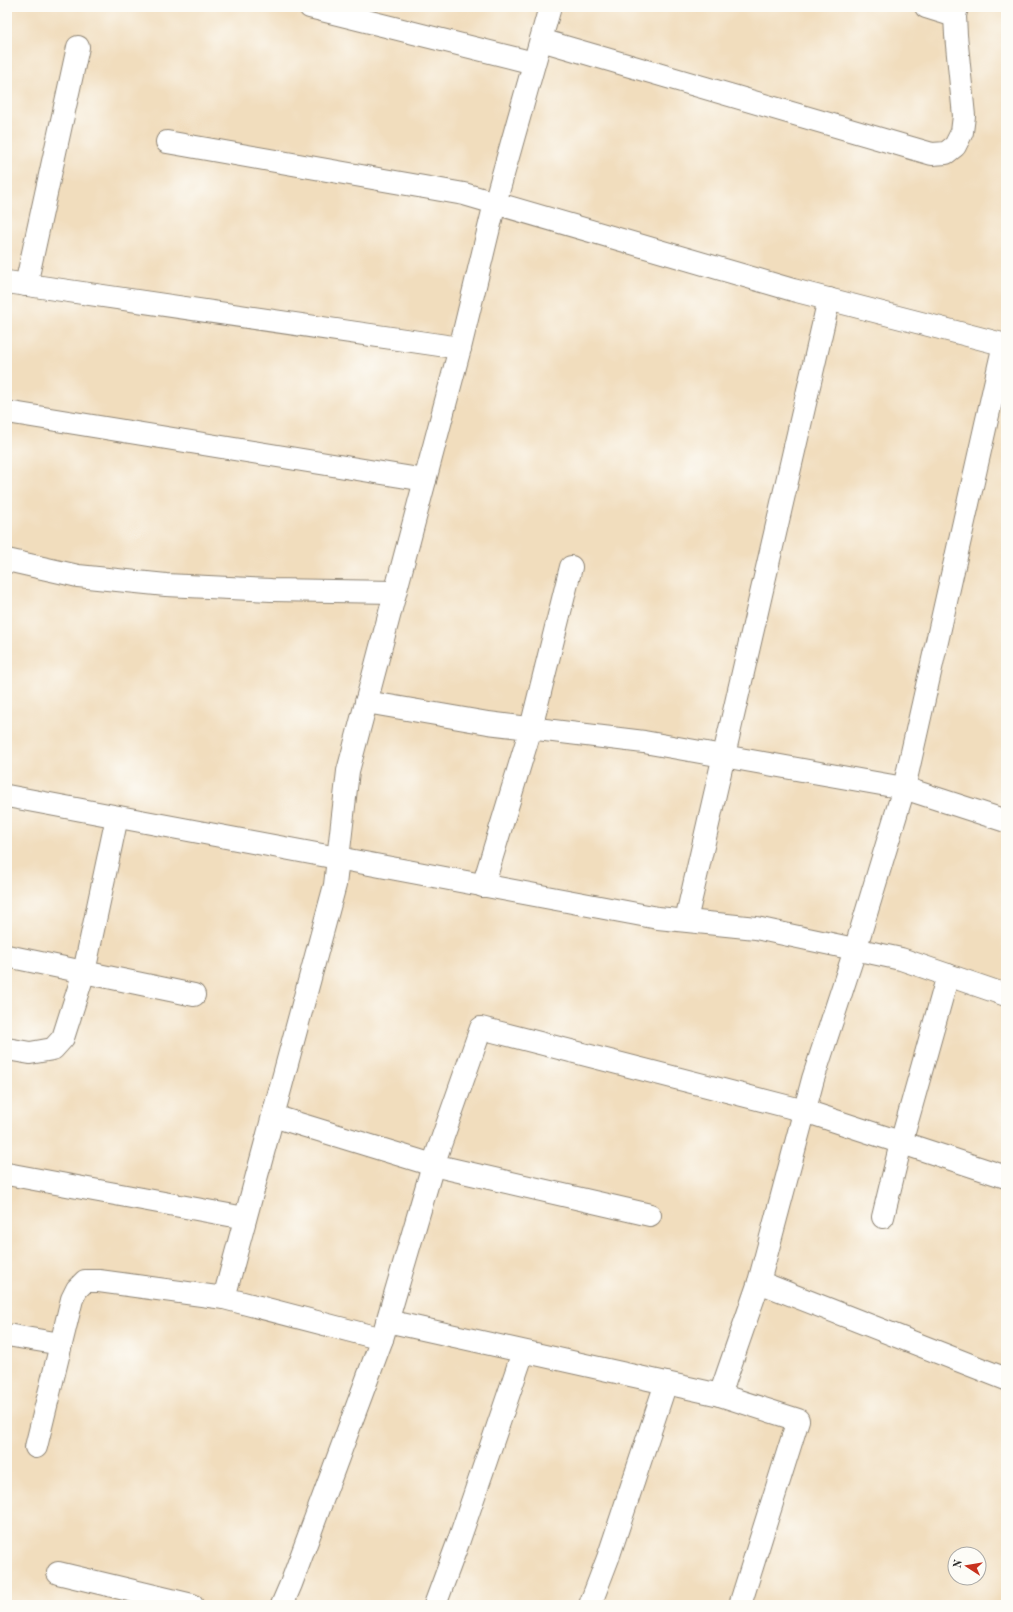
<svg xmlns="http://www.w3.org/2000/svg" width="1013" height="1612" font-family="'Old Standard TT',serif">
	<rect width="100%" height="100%" fill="#fdfcf7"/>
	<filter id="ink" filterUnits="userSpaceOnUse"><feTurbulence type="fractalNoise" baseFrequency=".025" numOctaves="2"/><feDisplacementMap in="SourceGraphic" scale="8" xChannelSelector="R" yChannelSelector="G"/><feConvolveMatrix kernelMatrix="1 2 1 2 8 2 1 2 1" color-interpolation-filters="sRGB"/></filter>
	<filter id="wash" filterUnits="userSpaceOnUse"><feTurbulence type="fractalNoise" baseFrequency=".012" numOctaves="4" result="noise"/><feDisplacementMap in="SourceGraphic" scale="16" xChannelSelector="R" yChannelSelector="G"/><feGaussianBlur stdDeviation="0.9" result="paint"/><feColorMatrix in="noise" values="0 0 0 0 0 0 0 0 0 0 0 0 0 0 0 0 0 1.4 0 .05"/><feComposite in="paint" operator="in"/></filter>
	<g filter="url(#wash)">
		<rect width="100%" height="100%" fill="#f1ddbd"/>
	</g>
	<g filter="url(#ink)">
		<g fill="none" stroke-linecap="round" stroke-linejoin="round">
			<g stroke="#8e8474" stroke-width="24">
				<g id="minor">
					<path d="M310 7 534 63"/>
					<path d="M926 7 955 16"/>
					<path d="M541 40 932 154 946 153 955 146 962 132 964 116 956 35 955 16 957 7"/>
					<path d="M167 142 464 194 793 290 1006 345"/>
					<path d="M7 282 460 348"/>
					<path d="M26 285 78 47"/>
					<path d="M1004 344 904 788 855 950 813 1079 759 1282 1006 1379"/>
					<path d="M7 412 425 480"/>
					<path d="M7 560 78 576 166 585 271 590 395 592"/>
					<path d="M366 702 488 723 644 742 904 788 1006 821"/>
					<path d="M7 796 658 918 756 928 901 959 1006 995"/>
					<path d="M483 886 531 728 571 567"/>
					<path d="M686 920 829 299"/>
					<path d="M7 956 194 995"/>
					<path d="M7 1049 30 1053 53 1049 63 1038 84 972 117 817"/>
					<path d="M273 1116 433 1165 382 1339 291 1584 282 1605"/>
					<path d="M7 1174 245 1218"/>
					<path d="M650 1215 433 1165 481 1028 805 1111 1006 1177"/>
					<path d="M883 1217 901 1143 948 975"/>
					<path d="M387 1321 720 1395"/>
					<path d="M7 1335 61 1344"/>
					<path d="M382 1339 224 1298 335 885 348 771 460 348 495 203 550 7"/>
					<path d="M36 1447 72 1299 77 1289 85 1281H99L224 1298"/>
					<path d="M58 1573 192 1605"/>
					<path d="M435 1605 459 1540 523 1352"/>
					<path d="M590 1605 608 1558 666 1383"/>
					<path d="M740 1605 798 1420 720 1395 759 1282"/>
				</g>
			</g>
			<use href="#minor" stroke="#fff" stroke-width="22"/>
		</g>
	</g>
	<rect width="1013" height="1612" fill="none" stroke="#fdfcf7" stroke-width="24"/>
	<g transform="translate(967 1566) rotate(282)"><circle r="19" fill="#fdfcf7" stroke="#a9a8a5"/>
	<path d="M0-3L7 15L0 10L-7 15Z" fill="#c8321e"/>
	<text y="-6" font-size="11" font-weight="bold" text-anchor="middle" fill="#2b2b2b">N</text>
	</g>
</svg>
